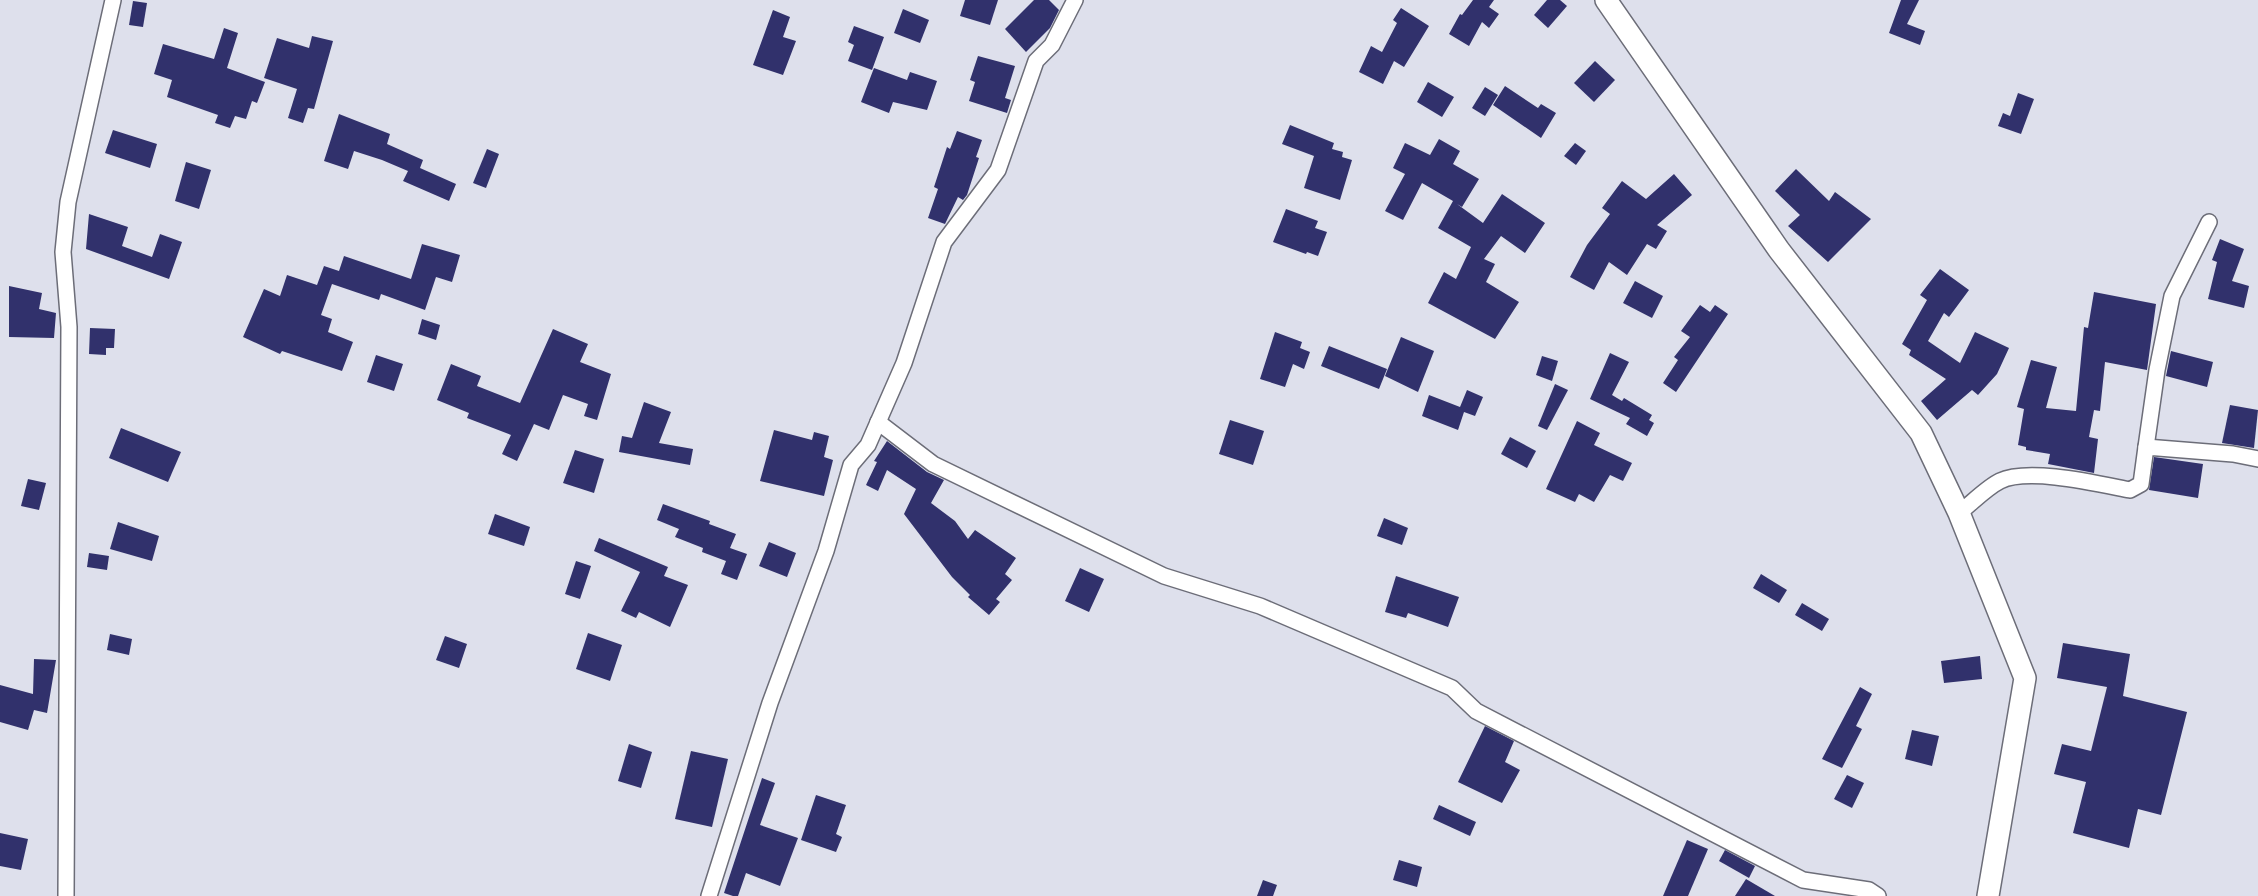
<svg xmlns="http://www.w3.org/2000/svg" width="2258" height="896" font-family="Ubuntu,sans-serif">
	<rect width="100%" height="100%" fill="#dee0ec"/>
	<g fill="#31316c">
		<path d="M965 0H998L990 25 960 16Z"/>
		<path d="M1034 0H1049L1059 10 1050 28 1026 52 1005 29Z"/>
		<path d="M1473 0H1494L1489 7 1499 14 1489 28 1482 22 1469 46 1449 34 1460 14 1462 15Z"/>
		<path d="M1547 0H1560L1567 6 1548 28 1534 15Z"/>
		<path d="M1901 0H1919L1907 24 1925 31 1920 45 1889 33Z"/>
		<path d="M133 1 147 3 143 27 129 25Z"/>
		<path d="M1401 8 1429 26 1404 67 1394 61 1383 84 1359 72 1371 46 1382 52 1397 23 1393 20Z"/>
		<path d="M903 9 929 20 920 43 894 33Z"/>
		<path d="M773 10 790 17 783 37 796 41 783 75 753 65Z"/>
		<path d="M854 26 884 37 872 70 848 61 854 45 848 42Z"/>
		<path d="M224 28 238 33 227 68 265 82 257 103 252 101 246 119 235 116 230 128 215 123 218 115 167 97 172 80 154 74 163 44 214 59Z"/>
		<path d="M312 36 333 41 314 109 308 108 303 123 288 118 297 89 264 78 277 38 309 48Z"/>
		<path d="M978 56 1015 66 1005 98 1011 100 1007 113 969 101 975 82 970 80Z"/>
		<path d="M1595 61 1615 80 1594 102 1574 83Z"/>
		<path d="M874 68 907 80 910 72 937 81 927 110 893 102 889 113 861 102Z"/>
		<path d="M1428 82 1454 97 1442 117 1417 102Z"/>
		<path d="M1505 86 1538 108 1541 104 1556 113 1541 138 1493 105Z"/>
		<path d="M1485 87 1498 95 1485 116 1472 108Z"/>
		<path d="M2018 93 2034 99 2021 134 1998 126 2003 113 2010 116Z"/>
		<path d="M339 114 390 134 387 144 423 160 420 168 456 184 449 201 403 181 408 171 382 160 354 151 348 169 324 161Z"/>
		<path d="M1290 125 1334 143 1332 149 1343 152 1342 157 1352 160 1340 200 1304 188 1314 156 1282 144Z"/>
		<path d="M113 130 157 144 150 168 105 153Z"/>
		<path d="M957 131 982 140 976 157 979 158 967 195 963 200 958 197 945 224 928 218 938 189 934 187 947 147 950 149Z"/>
		<path d="M1439 139 1460 151 1453 164 1479 179 1462 207 1457 204 1483 223 1502 194 1545 223 1525 253 1501 236 1484 259 1495 264 1486 282 1519 302 1495 339 1428 303 1444 272 1456 279 1471 247 1438 228 1453 201 1422 183 1403 220 1385 211 1405 174 1393 168 1405 143 1430 155Z"/>
		<path d="M1575 143 1586 151 1576 165 1564 156Z"/>
		<path d="M487 149 499 154 486 188 473 183Z"/>
		<path d="M186 162 211 170 199 209 175 201Z"/>
		<path d="M1796 169 1829 201 1835 192 1871 219 1828 262 1788 226 1800 215 1775 191Z"/>
		<path d="M1674 174 1692 195 1657 225 1667 231 1656 249 1647 244 1627 275 1609 262 1594 290 1570 277 1587 245 1610 214 1602 208 1622 181 1646 199Z"/>
		<path d="M1286 209 1318 221 1315 228 1327 232 1318 256 1307 252 1306 254 1273 242Z"/>
		<path d="M89 214 128 227 122 246 152 257 160 234 182 242 169 279 86 249Z"/>
		<path d="M2220 239 2244 249 2232 281 2249 286 2244 308 2208 299 2217 262 2212 260Z"/>
		<path d="M422 244 460 255 452 282 436 277 425 310 381 294 379 300 332 284 321 315 332 319 328 332 353 342 342 371 282 351 280 354 243 337 264 289 280 296 287 275 317 285 324 266 339 271 344 256 411 279Z"/>
		<path d="M1940 269 1969 290 1949 317 1944 313 1928 341 1960 363 1975 332 2009 348 1997 374 1978 395 1972 390 1937 420 1921 401 1946 379 1909 355 1911 350 1902 344 1927 300 1920 295Z"/>
		<path d="M1635 281 1663 296 1652 318 1623 303Z"/>
		<path d="M9 286 42 293 39 309 56 313 54 338 9 337Z"/>
		<path d="M2094 292 2156 304 2147 370 2105 362 2100 411 2094 410 2089 437 2098 439 2094 473 2048 464 2050 454 2026 450V447L2018 445 2024 409 2017 407 2031 360 2057 367 2046 408 2076 411 2084 327 2088 328Z"/>
		<path d="M1700 305 1710 312 1715 305 1728 314 1676 392 1663 383 1678 360 1674 357 1690 337 1681 331Z"/>
		<path d="M422 319 440 325 436 340 418 334Z"/>
		<path d="M90 328 115 329 114 348H106V355L89 354Z"/>
		<path d="M553 329 588 344 580 362 611 374 597 420 584 416 588 404 563 395 549 430 534 424 517 461 502 454 511 435 467 418 469 413 437 400 451 364 481 376 477 386 520 403Z"/>
		<path d="M1275 332 1302 342 1300 348 1310 352 1304 369 1293 364 1285 387 1260 379Z"/>
		<path d="M1401 337 1434 351 1418 392 1385 376Z"/>
		<path d="M1329 346 1387 369 1379 389 1321 366Z"/>
		<path d="M2171 351 2213 362 2207 387 2166 376Z"/>
		<path d="M1610 353 1629 362 1612 395 1622 401 1624 398 1652 415 1649 420 1654 423 1647 436 1626 424 1630 418 1590 399Z"/>
		<path d="M376 355 403 364 394 391 367 382Z"/>
		<path d="M1542 356 1558 361 1552 381 1536 375Z"/>
		<path d="M1555 384 1568 390 1547 430 1538 426Z"/>
		<path d="M1467 390 1483 397 1475 416 1464 412 1458 430 1422 416 1429 395 1460 407Z"/>
		<path d="M644 402 671 412 659 443 693 449 690 465 619 452 622 436 632 438Z"/>
		<path d="M2230 405 2258 410 2254 448 2222 443Z"/>
		<path d="M1230 420 1264 431 1253 465 1219 454Z"/>
		<path d="M1577 421 1600 433 1594 445 1632 463 1623 481 1610 475 1594 502 1579 494 1575 502 1546 489Z"/>
		<path d="M121 428 181 452 168 482 109 458Z"/>
		<path d="M774 430 812 440 814 432 829 436 824 457 833 460 824 496 760 481Z"/>
		<path d="M1510 437 1536 451 1527 468 1501 454Z"/>
		<path d="M887 441 927 472 944 480 931 503 955 521 968 539 975 530 1016 558 1005 574 1012 580 996 599 1000 602 989 615 968 597 970 595 952 577 904 514 916 489 887 470 878 491 866 485 877 462 874 461Z"/>
		<path d="M575 450 604 459 594 493 563 483Z"/>
		<path d="M2154 457 2203 464 2198 498 2149 490Z"/>
		<path d="M28 479 46 483 39 510 21 506Z"/>
		<path d="M663 504 710 521 709 524 736 534 730 548 747 554 737 580 721 574 726 561 702 552 703 548 675 537 679 529 657 520Z"/>
		<path d="M495 514 530 527 524 546 488 534Z"/>
		<path d="M1384 518 1408 528 1402 545 1377 536Z"/>
		<path d="M118 522 159 536 152 561 110 549Z"/>
		<path d="M599 538 668 567 664 576 688 585 670 627 639 612 636 618 621 611 640 572 594 551Z"/>
		<path d="M769 542 796 553 787 577 759 566Z"/>
		<path d="M89 553 109 556 107 570 87 567Z"/>
		<path d="M576 561 591 566 580 599 565 594Z"/>
		<path d="M1080 568 1104 579 1089 612 1065 601Z"/>
		<path d="M1761 574 1787 590 1779 603 1753 588Z"/>
		<path d="M1396 576 1459 597 1448 627 1408 613 1406 618 1385 612Z"/>
		<path d="M1802 603 1829 619 1822 631 1795 615Z"/>
		<path d="M588 633 622 645 610 681 576 669Z"/>
		<path d="M110 634 132 639 129 655 107 650Z"/>
		<path d="M445 636 467 644 459 668 436 660Z"/>
		<path d="M2063 643 2130 654 2123 696 2187 712 2161 815 2138 809 2129 848 2073 833 2086 782 2054 774 2062 744 2091 751 2107 687 2057 678Z"/>
		<path d="M1980 656 1982 679 1944 683 1941 661Z"/>
		<path d="M34 659 56 660 47 713 34 710 28 730 0 722V685L33 694Z"/>
		<path d="M1860 687 1872 694 1856 726 1862 729 1842 768 1822 759Z"/>
		<path d="M1485 726 1514 741 1505 762 1520 770 1502 803 1458 782Z"/>
		<path d="M1912 730 1939 736 1932 766 1905 759Z"/>
		<path d="M629 744 652 752 641 788 618 781Z"/>
		<path d="M691 751 728 759 712 827 675 819Z"/>
		<path d="M1847 775 1864 783 1852 808 1834 799Z"/>
		<path d="M762 778 775 783 760 825 798 838 780 886 746 873 738 896H733L724 893Z"/>
		<path d="M816 795 846 805 836 834 842 837 836 852 801 840Z"/>
		<path d="M1439 805 1476 822 1470 836 1433 819Z"/>
		<path d="M0 833 28 839 21 870 0 866Z"/>
		<path d="M1687 840 1708 849 1688 896H1663Z"/>
		<path d="M1725 850 1755 866 1749 878 1719 861Z"/>
		<path d="M1399 860 1422 867 1417 887 1393 880Z"/>
		<path d="M1746 879 1775 896H1735Z"/>
		<path d="M1263 880 1277 885 1273 896H1257Z"/>
	</g>
	<g fill="none" stroke-linecap="round" stroke-linejoin="round">
		<g stroke="#6c6d78" stroke-width="18">
			<g id="street">
				<path d="M878 422 933 464 1164 576 1260 606 1452 688 1476 711 1803 880 1869 890 1878 896"/>
				<path d="M2146 447 2157 370 2172 296 2209 222"/>
				<path d="M1959 513C1972 503 1986 488 2000 481 2028 467 2099 484 2130 490L2141 484 2146 447 2233 454 2258 459"/>
				<path d="M66 896 69 327 63 252 68 202 113 0"/>
				<path d="M709 896 770 703 826 551 851 465 868 445 904 363 944 242 998 170 1036 61 1052 45 1075 0"/>
			</g>
		</g>
		<g stroke="#6c6d78" stroke-width="24">
			<path id="secondary" d="M1606 0 1779 250 1921 433 1959 513 2025 678 1988 896"/>
		</g>
		<use href="#street" stroke="#fff" stroke-width="15"/>
		<use href="#secondary" stroke="#fff" stroke-width="21"/>
	</g>
</svg>
